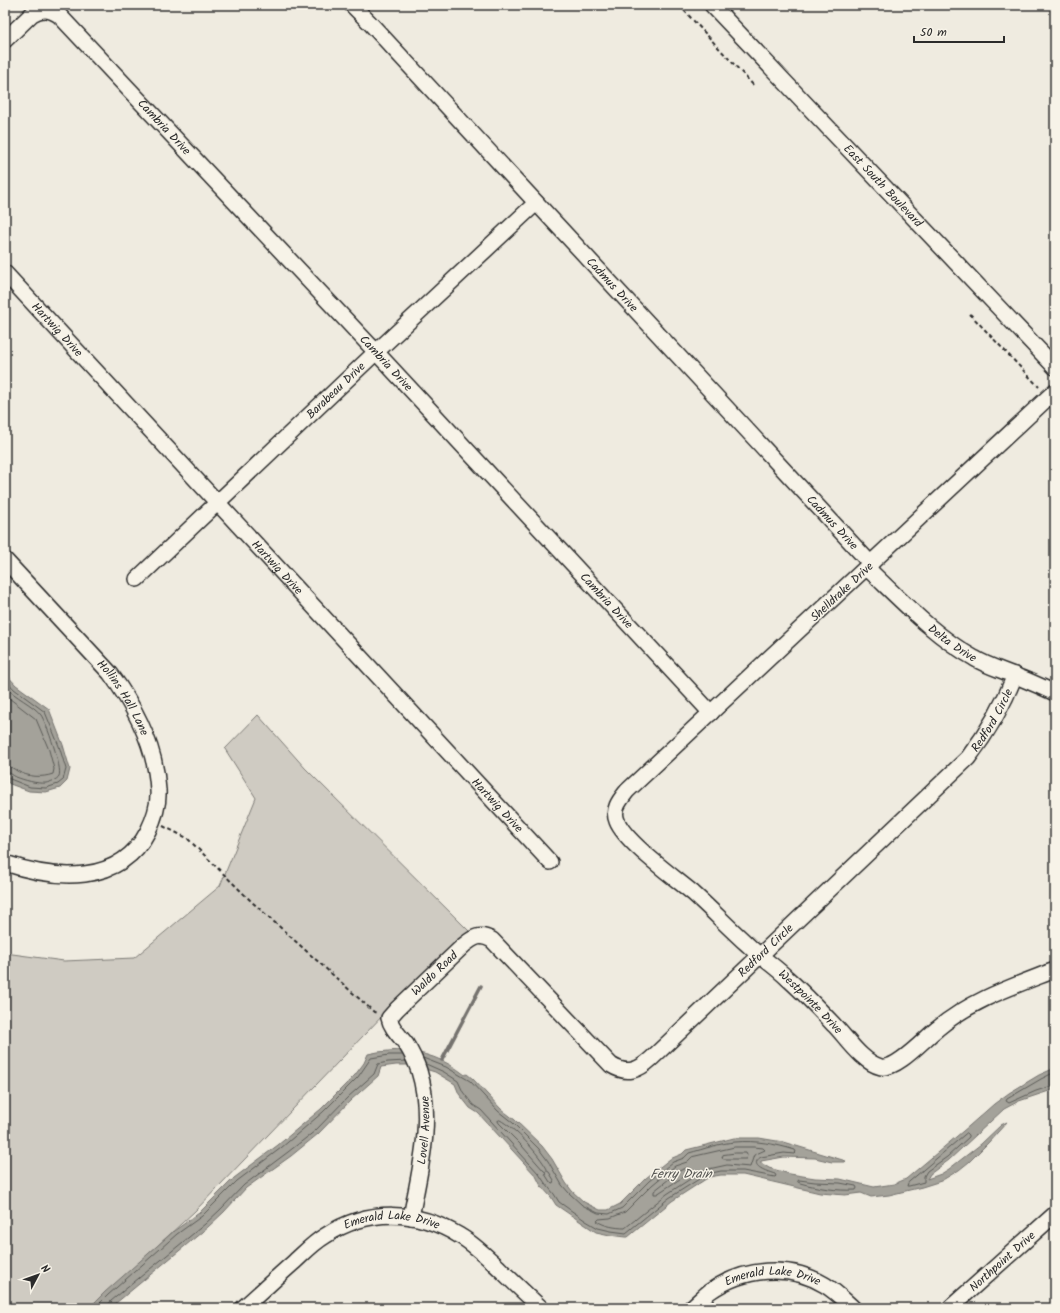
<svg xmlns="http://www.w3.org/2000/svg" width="1060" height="1313" font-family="Kalam,sans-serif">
	<rect width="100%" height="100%" fill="#efebe0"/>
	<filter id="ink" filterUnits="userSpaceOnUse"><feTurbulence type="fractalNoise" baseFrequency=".025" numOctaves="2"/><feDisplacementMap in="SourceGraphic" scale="8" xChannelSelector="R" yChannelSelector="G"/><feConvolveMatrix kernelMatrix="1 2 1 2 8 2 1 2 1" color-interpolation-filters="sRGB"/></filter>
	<g filter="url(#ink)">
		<path fill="#cfcbc2" stroke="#7d7b76" d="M258 715 305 768 469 931 389 1009 195 1211 90 1308H5V953L64 961 134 958 220 886 256 798 225 749Z"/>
		<g fill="#a4a29a" stroke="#74726e">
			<path d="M5 673 16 685 49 709 63 745 70 769 67 781 60 788 46 792 29 791 10 784 5 780Z"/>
			<path d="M399 1050C424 1052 445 1059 465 1075L467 1074 473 1079 501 1109 515 1120 542 1146 552 1159 566 1183 572 1191 584 1202 600 1210H608L620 1204 646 1178 670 1159 682 1154 686 1150 734 1138H759L783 1142 846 1161 845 1162H832L815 1158 784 1157 761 1161V1163L769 1168 790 1174 815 1178 840 1179 874 1187 894 1184 906 1179 969 1126 994 1104 1009 1093 1039 1075 1055 1068V1089L1019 1101 1004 1109 949 1160 930 1174 927 1179 941 1174 949 1169 981 1144 1001 1125 1007 1122 988 1143 969 1162 959 1170 941 1181 922 1187 889 1195 871 1197 861 1193 845 1195 820 1193 743 1175H721L709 1177 672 1201 628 1237H626L610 1235 596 1232 584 1224 556 1205 551 1197 541 1186 536 1176 478 1113 470 1108 459 1094 455 1084 435 1072 412 1065H396L381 1067 378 1076 351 1100 318 1134 291 1156 246 1188 224 1212 208 1227 110 1308H89L105 1292 174 1231 199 1213 234 1178 278 1145 321 1109 355 1075 364 1063 368 1054 378 1052Z"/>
		</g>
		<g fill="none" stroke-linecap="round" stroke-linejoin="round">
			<g stroke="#5b5b57" stroke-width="1">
				<path d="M5 679 14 689 45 712 59 746 66 769 63 780 58 784 46 788 30 787 5 777"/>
				<path d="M5 686C14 697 34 705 41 715 46 722 63 769 59 776 57 780 50 782 46 783 37 784 24 780 16 777 12 775 10 772 5 772"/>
				<path d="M5 695 36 719 49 750 54 769 53 774C42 778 28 777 17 771 13 768 10 766 5 766"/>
				<path d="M423 1058 446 1067 470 1081 498 1111 513 1123 539 1149 548 1161 562 1185 569 1193 582 1205 598 1213 609 1214 622 1208 649 1181 673 1162 684 1158 689 1153C704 1149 720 1143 735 1142 756 1140 775 1144 795 1150L796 1152 794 1154 784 1153 761 1157C747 1166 769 1172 775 1174L776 1176 775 1177 743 1171H721L707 1174 669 1198 626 1233 611 1231 598 1228 586 1221 559 1202 554 1194 545 1183 539 1174 481 1110 473 1105 463 1092 458 1081 444 1072 426 1064"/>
				<path d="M1055 1072 1041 1079 1007 1099 1006 1101 1009 1103 1036 1091 1055 1085"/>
				<path d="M500 1120C515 1128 539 1154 547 1169V1171L549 1172 554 1180 553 1183 550 1182 545 1174 546 1172 544 1171 522 1146 499 1123 498 1121Z"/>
				<path d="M967 1133 969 1135V1137L947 1157 927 1171 924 1176V1182L909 1186H907L908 1183Z"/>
				<path d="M735 1147H754L763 1148 765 1150 754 1155 750 1167 727 1165 704 1170 667 1194 625 1228C616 1228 604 1226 597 1221L599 1219 610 1218 625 1212 652 1185 675 1166 687 1162 692 1157Z"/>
				<path d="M736 1153H746L747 1155 746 1159H724L722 1158 723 1155Z"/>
				<path d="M688 1168 690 1169V1171L683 1177 657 1194H654V1191L679 1171Z"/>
				<path d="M799 1180 815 1182 840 1183 856 1186 857 1188 856 1190C836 1191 818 1188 800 1183L798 1182Z"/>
				<path d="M95 1308 108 1295 177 1234 202 1216 237 1181 281 1148 323 1112 358 1077 371 1058 389 1055H402"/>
				<path d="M108 1308V1305L111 1301 205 1224 221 1209 244 1185 288 1152 315 1131 348 1097 374 1074 378 1064 388 1062 406 1061"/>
			</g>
			<path stroke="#74726e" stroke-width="3.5" d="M442 1060 481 986"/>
			<g stroke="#2b2b2b" stroke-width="18">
				<g id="minor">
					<path id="s1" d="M352 5 369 22 871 564"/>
					<path id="s2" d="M712 5 1055 367"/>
					<path id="s3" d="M5 40 32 14C42 8 49 9 59 15L376 352 711 713"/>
					<path id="s4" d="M5 273 550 862"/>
					<path id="s5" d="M1055 391 627 791C620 800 612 809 617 821 625 842 674 877 693 893 712 910 729 928 748 945 760 957 775 966 787 978 804 993 819 1009 834 1025 846 1037 863 1063 881 1067 897 1070 924 1039 937 1029 971 1000 1014 986 1055 970"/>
					<path id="s6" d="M5 560 110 673C135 707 156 748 158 790 159 804 154 819 148 831 120 886 55 880 5 863"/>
					<path id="s7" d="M867 568C901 600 933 635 974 658 987 666 1002 670 1016 676 1029 681 1042 687 1055 693"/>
					<path id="s8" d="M137 579 376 352 536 203"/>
					<path id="s9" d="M411 1217C420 1170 434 1118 419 1071 416 1062 411 1052 406 1044 400 1036 391 1028 389 1018L397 1009 464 945C474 937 480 933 492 940L611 1065C627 1075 638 1071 652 1058L968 758C988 732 1003 706 1015 675"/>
					<path id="s10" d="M243 1308C260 1293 276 1278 293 1263 303 1254 313 1243 325 1236 368 1208 416 1209 460 1236 474 1244 487 1257 499 1268 513 1282 527 1295 541 1308"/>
					<path id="s11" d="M691 1308C697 1303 703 1297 709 1292 743 1268 789 1263 825 1285 835 1291 844 1300 853 1308"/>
					<path id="s12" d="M950 1308 1055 1214"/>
				</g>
			</g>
			<g stroke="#2b2b2b" stroke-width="2" stroke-dasharray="4 3" stroke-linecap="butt">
				<path d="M679 5 755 87"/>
				<path d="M970 314 1039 387"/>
				<path d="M163 826 187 838 252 902 374 1012 377 1013"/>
			</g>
			<use href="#minor" stroke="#f7f3e8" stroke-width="15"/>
		</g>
	</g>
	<g text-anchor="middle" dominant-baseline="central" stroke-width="3" stroke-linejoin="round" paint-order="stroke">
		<g font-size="12" fill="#2b2b2b" stroke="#f7f3e8">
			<text stroke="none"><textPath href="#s3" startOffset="220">Cambria Drive</textPath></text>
			<text stroke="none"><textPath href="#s2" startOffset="249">East South Boulevard</textPath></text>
			<text stroke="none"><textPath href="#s1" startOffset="382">Cadmus Drive</textPath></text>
			<text stroke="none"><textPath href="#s4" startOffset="77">Hartwig Drive</textPath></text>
			<text stroke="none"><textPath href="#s3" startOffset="544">Cambria Drive</textPath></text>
			<text stroke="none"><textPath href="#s8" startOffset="274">Barabeau Drive</textPath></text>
			<text stroke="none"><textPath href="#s1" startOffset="706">Cadmus Drive</textPath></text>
			<text stroke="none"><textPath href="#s4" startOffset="401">Hartwig Drive</textPath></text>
			<text transform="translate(842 592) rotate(-43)">Shelldrake Drive</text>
			<text stroke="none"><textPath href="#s3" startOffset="868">Cambria Drive</textPath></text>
			<text stroke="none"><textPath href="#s7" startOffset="114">Delta Drive</textPath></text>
			<text stroke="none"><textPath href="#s6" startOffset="182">Hollins Hall Lane</textPath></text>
			<text stroke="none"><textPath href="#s9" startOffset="1044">Redford Circle</textPath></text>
			<text stroke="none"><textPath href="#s4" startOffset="725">Hartwig Drive</textPath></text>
			<text stroke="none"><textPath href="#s9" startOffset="720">Redford Circle</textPath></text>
			<text stroke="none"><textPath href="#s9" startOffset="273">Waldo Road</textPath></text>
			<text stroke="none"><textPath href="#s5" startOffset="885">Westpointe Drive</textPath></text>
			<text stroke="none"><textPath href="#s9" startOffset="88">Lovell Avenue</textPath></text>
			<text stroke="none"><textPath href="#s10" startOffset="180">Emerald Lake Drive</textPath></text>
			<text stroke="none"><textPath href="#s12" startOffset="70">Northpoint Drive</textPath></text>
			<text stroke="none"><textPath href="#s11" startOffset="92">Emerald Lake Drive</textPath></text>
		</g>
		<g font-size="13" font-style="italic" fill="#555552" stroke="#f7f3e8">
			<text x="681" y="1174">Ferry Drain</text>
		</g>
	</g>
	<rect width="1060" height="1313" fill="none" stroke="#f7f3e8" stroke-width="20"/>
	<rect x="10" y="10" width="1040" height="1293" fill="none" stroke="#2b2b2b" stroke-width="1.5" filter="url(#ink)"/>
	<g transform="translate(38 1275) rotate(49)" stroke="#f7f3e8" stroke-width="3" paint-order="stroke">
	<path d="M0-3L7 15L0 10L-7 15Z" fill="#2b2b2b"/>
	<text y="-6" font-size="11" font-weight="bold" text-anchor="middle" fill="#2b2b2b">N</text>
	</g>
	<path d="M914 36v6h90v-6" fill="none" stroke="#2b2b2b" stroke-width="2"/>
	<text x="920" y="36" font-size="12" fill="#2b2b2b" stroke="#f7f3e8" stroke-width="3" paint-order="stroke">50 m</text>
</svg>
